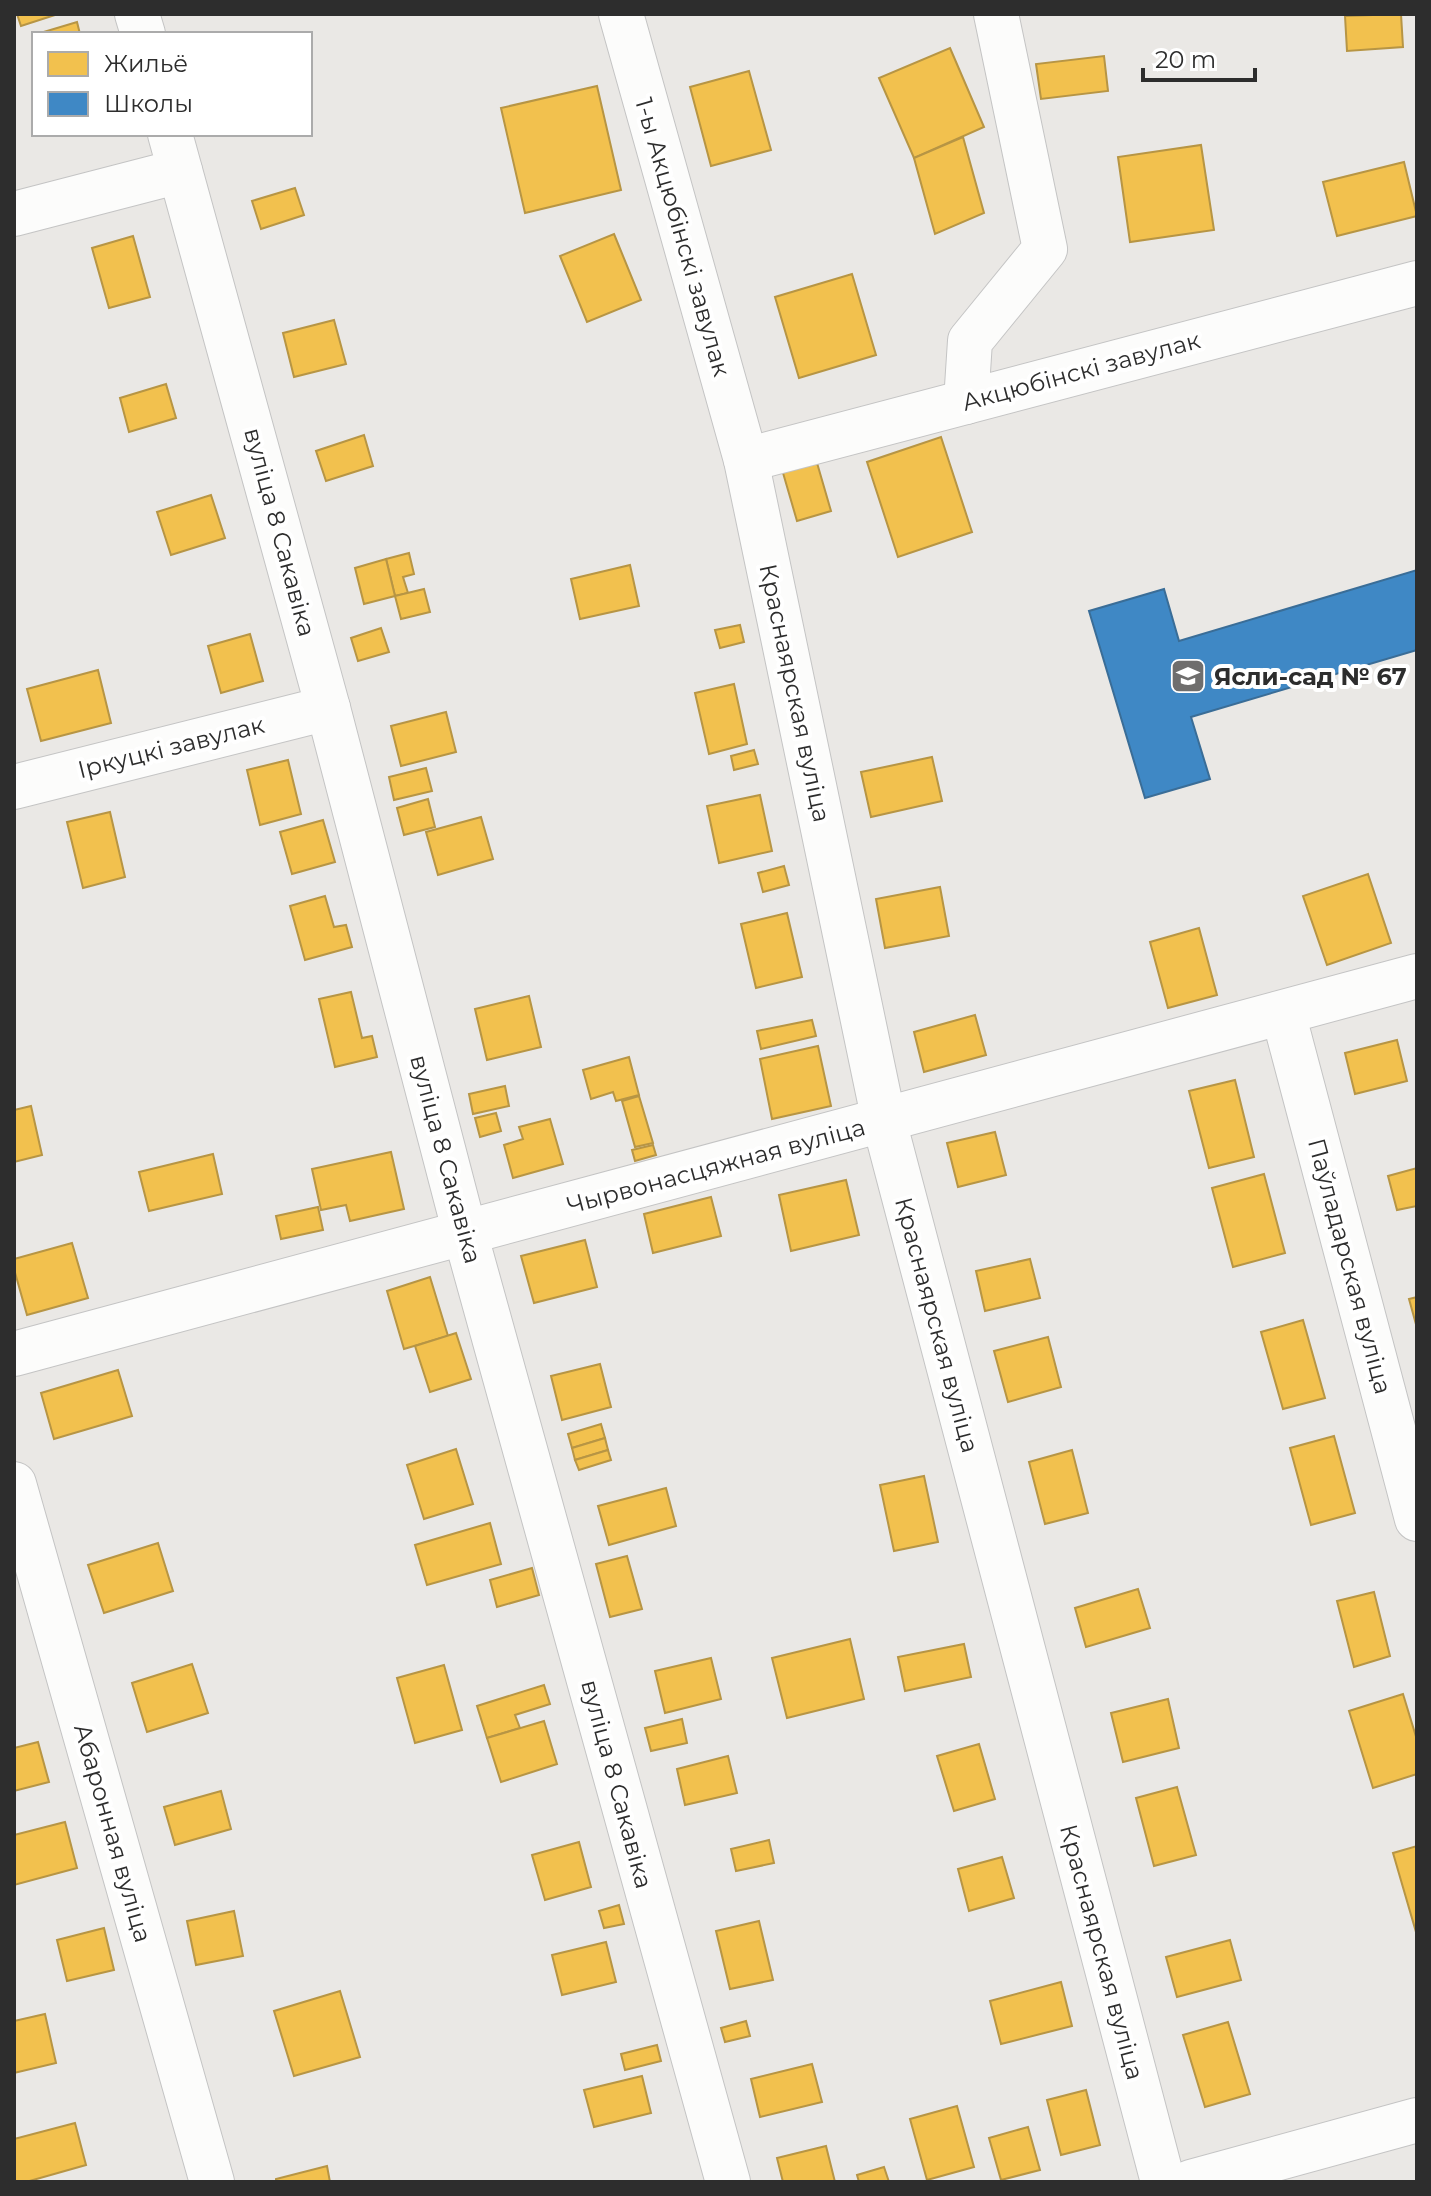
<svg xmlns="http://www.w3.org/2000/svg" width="1431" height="2196" font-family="Montserrat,sans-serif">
	<rect width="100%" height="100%" fill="#eae8e5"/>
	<g fill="#f2c14e" stroke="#b79544" stroke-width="2">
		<path d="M17 14H58L21 26Z"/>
		<path d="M1401 14 1403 47 1347 51 1345 16Z"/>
		<path d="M77 22 80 34H37Z"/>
		<path d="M950 48 984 127 914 158 879 78Z"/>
		<path d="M1104 56 1108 91 1041 99 1036 64Z"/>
		<path d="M749 71 771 150 711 166 690 87Z"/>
		<path d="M597 86 621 190 525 213 501 108Z"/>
		<path d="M963 137 984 213 935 234 914 158Z"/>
		<path d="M1201 145 1214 230 1130 242 1118 157Z"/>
		<path d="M1404 162 1417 216 1337 236 1323 182Z"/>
		<path d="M295 188 304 215 261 229 252 201Z"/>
		<path d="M614 234 641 300 587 322 560 256Z"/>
		<path d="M133 236 150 297 109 308 92 248Z"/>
		<path d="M852 274 876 355 799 378 775 297Z"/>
		<path d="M334 320 346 364 294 377 283 333Z"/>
		<path d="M166 384 176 418 129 432 120 398Z"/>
		<path d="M364 435 373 466 326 481 316 451Z"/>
		<path d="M941 437 972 532 898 557 867 462Z"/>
		<path d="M815 456 831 511 797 521 781 466Z"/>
		<path d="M211 495 225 538 171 555 157 512Z"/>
		<path d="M409 553 414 574 403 577 408 593 395 596 386 559Z"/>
		<path d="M386 559 395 596 364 604 355 568Z"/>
		<path d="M630 565 639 606 580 619 571 579Z"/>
		<path d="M424 589 430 612 401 619 395 596Z"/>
		<path d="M740 625 744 642 720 648 715 630Z"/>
		<path d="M381 628 389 652 358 661 351 638Z"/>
		<path d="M250 634 263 681 221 693 208 646Z"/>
		<path d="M98 670 111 723 41 741 27 689Z"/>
		<path d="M734 684 747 744 709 754 695 693Z"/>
		<path d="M446 712 456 752 401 766 391 726Z"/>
		<path d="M754 750 758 764 734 770 731 756Z"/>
		<path d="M932 757 942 801 871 817 861 772Z"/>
		<path d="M288 760 301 814 260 825 247 770Z"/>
		<path d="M426 768 432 791 394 800 389 777Z"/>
		<path d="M760 795 772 851 719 863 707 806Z"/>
		<path d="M428 799 435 827 404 835 397 808Z"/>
		<path d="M110 812 125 877 83 888 67 822Z"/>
		<path d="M481 817 493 859 438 875 426 832Z"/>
		<path d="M323 820 335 862 292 874 280 832Z"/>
		<path d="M784 866 789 885 763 892 758 873Z"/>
		<path d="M1368 874 1391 943 1327 965 1303 896Z"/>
		<path d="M940 887 949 936 885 948 876 899Z"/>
		<path d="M325 896 334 927 346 925 352 947 305 960 290 906Z"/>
		<path d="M787 913 802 977 756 988 741 924Z"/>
		<path d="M1199 928 1217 995 1168 1008 1150 942Z"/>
		<path d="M351 992 362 1038 372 1036 377 1057 335 1067 319 999Z"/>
		<path d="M529 996 541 1047 487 1060 475 1009Z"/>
		<path d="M975 1015 986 1055 924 1072 914 1032Z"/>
		<path d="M812 1020 816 1036 761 1049 757 1031Z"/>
		<path d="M1397 1040 1407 1081 1355 1094 1345 1053Z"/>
		<path d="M818 1046 831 1106 772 1119 760 1059Z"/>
		<path d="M629 1057 639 1095 616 1101 613 1092 591 1099 583 1070Z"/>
		<path d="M1235 1080 1254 1157 1209 1168 1189 1091Z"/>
		<path d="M505 1086 509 1106 473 1114 469 1094Z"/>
		<path d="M639 1096 653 1143 635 1147 622 1101Z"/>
		<path d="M31 1106 42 1155 14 1162V1110Z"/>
		<path d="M496 1113 501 1131 480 1137 475 1118Z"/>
		<path d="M550 1119 563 1164 513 1178 504 1145 523 1139 519 1127Z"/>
		<path d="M995 1132 1006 1175 958 1187 947 1143Z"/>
		<path d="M653 1145 656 1155 635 1161 632 1150Z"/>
		<path d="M391 1152 404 1209 350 1221 346 1205 321 1210 312 1169Z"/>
		<path d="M213 1154 222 1194 149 1211 139 1172Z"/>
		<path d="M1417 1168V1206L1397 1210 1388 1176Z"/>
		<path d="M1264 1174 1285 1253 1233 1267 1212 1188Z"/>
		<path d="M846 1180 859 1235 791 1251 779 1195Z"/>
		<path d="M711 1197 721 1236 653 1253 644 1214Z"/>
		<path d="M318 1207 323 1230 281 1239 276 1216Z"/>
		<path d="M585 1240 597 1287 534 1303 521 1256Z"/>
		<path d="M72 1243 88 1298 27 1315 14 1269V1259Z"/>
		<path d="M1030 1259 1040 1298 985 1311 976 1271Z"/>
		<path d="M430 1277 448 1336 404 1349 387 1291Z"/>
		<path d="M1417 1297V1328L1409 1299Z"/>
		<path d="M1303 1320 1325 1398 1283 1409 1261 1332Z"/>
		<path d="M456 1333 471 1379 430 1392 415 1346Z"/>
		<path d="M1048 1337 1061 1387 1008 1402 994 1351Z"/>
		<path d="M600 1364 611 1407 562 1420 551 1376Z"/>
		<path d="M118 1370 132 1416 54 1439 41 1393Z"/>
		<path d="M601 1424 605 1438 572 1448 568 1434Z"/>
		<path d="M1334 1436 1355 1513 1311 1525 1290 1448Z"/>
		<path d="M605 1438 608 1450 575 1460 572 1448Z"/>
		<path d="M456 1449 473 1504 424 1519 407 1465Z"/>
		<path d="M608 1450 611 1460 579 1470 575 1460Z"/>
		<path d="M1072 1450 1088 1513 1045 1524 1029 1462Z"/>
		<path d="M924 1476 938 1542 894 1551 880 1485Z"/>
		<path d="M666 1488 676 1526 609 1545 598 1506Z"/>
		<path d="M490 1523 501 1564 427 1585 415 1545Z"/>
		<path d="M158 1543 173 1591 104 1613 88 1565Z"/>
		<path d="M627 1556 642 1609 610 1617 596 1564Z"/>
		<path d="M532 1568 539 1595 497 1607 490 1580Z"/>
		<path d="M1138 1589 1150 1628 1086 1647 1075 1608Z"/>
		<path d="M1374 1592 1390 1656 1354 1667 1337 1601Z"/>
		<path d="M850 1639 864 1699 787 1718 772 1658Z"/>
		<path d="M964 1644 971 1677 905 1691 898 1657Z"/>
		<path d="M711 1658 721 1699 665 1713 655 1671Z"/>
		<path d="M192 1664 208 1713 147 1732 132 1683Z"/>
		<path d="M444 1665 462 1730 415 1743 397 1678Z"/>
		<path d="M544 1685 550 1704 515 1715 520 1728 487 1738 477 1706Z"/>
		<path d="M1403 1694 1417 1740V1774L1373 1788 1349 1711Z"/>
		<path d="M1168 1699 1179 1748 1123 1762 1111 1713Z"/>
		<path d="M682 1719 687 1743 651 1751 645 1728Z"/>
		<path d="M544 1721 557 1764 501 1782 487 1738Z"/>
		<path d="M38 1742 49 1782 14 1791V1748Z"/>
		<path d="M979 1744 995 1799 954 1811 937 1756Z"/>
		<path d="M728 1756 737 1793 685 1805 677 1769Z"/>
		<path d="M1177 1787 1196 1855 1154 1866 1136 1798Z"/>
		<path d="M221 1791 231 1829 175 1845 164 1807Z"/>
		<path d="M65 1822 77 1868 14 1885V1835Z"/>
		<path d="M769 1840 774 1863 736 1871 731 1849Z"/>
		<path d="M579 1842 591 1887 545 1900 532 1855Z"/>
		<path d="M1417 1846V1931L1416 1932 1393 1853Z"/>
		<path d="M1002 1857 1014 1898 969 1911 958 1869Z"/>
		<path d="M619 1905 624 1924 604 1928 599 1911Z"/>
		<path d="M234 1911 243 1956 196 1965 187 1921Z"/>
		<path d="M759 1921 773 1980 730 1989 716 1931Z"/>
		<path d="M104 1928 114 1970 67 1981 57 1940Z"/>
		<path d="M1230 1940 1241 1980 1177 1997 1166 1957Z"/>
		<path d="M606 1942 616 1982 562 1995 552 1955Z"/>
		<path d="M1061 1982 1072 2026 1001 2044 990 2001Z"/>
		<path d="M340 1991 360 2057 294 2076 274 2011Z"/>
		<path d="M45 2014 56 2063 14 2073V2021Z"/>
		<path d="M746 2021 750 2036 725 2042 721 2028Z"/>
		<path d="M1228 2022 1250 2094 1205 2107 1183 2035Z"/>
		<path d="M657 2045 661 2061 625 2070 621 2054Z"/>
		<path d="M812 2064 822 2102 760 2117 751 2079Z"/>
		<path d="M642 2076 651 2113 594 2127 584 2090Z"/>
		<path d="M1086 2090 1100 2145 1061 2155 1047 2100Z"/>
		<path d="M957 2106 974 2167 927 2180 910 2119Z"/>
		<path d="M75 2123 86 2165 26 2182H14V2139Z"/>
		<path d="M1028 2127 1040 2170 1001 2180 989 2138Z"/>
		<path d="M826 2146 835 2182H783L777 2158Z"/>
		<path d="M327 2166 330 2182H276V2179Z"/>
		<path d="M884 2167 889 2182H859L857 2175Z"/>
	</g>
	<path fill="#3f88c5" stroke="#3a6d97" stroke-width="2" d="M1417 570V650L1191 717 1210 779 1145 798 1089 611 1164 589 1179 641Z"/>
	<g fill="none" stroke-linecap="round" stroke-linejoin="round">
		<g stroke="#c4c4c4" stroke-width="46">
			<g id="minor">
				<path d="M137 14 143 34"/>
				<path d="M621 14 746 460 884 1121 1163 2182"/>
				<path d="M170 134 328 708 465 1233 728 2182"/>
				<path d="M14 214 180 171"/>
				<path d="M966 402 970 341 1045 249 996 14"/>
				<path d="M746 460 1417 283"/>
				<path d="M14 787 328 708"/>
				<path d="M1283 1013 1417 1519"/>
				<path d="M14 1354 1417 976"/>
				<path d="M14 1484 212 2182"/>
				<path d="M1191 2182 1417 2120"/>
			</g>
		</g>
		<use href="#minor" stroke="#fcfcfb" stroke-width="44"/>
	</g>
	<defs>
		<g id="school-square" transform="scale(1.8)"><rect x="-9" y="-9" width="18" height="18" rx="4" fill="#6f6e6d" stroke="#fff"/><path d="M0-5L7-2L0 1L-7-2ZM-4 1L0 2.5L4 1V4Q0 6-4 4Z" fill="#fff"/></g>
	</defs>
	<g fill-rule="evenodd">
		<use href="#school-square" x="1188" y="676"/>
	</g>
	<g text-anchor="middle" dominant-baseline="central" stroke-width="8" stroke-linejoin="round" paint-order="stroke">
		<g font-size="24" fill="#2d2d2d" stroke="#fff">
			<text transform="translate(683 237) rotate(74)">1-ы Акцюбінскі завулак</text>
			<text transform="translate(1081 371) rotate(-15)">Акцюбінскі завулак</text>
			<text transform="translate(280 532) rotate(75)">вуліца 8 Сакавіка</text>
			<text transform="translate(795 693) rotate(78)">Краснаярская вуліца</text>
			<text transform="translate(171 747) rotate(-14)">Іркуцкі завулак</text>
			<text transform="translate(446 1159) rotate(75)">вуліца 8 Сакавіка</text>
			<text transform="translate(716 1166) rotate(-15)">Чырвонасцяжная вуліца</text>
			<text transform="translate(1350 1266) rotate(75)">Паўладарская вуліца</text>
			<text transform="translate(937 1325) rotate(75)">Краснаярская вуліца</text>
			<text transform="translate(617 1784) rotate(75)">вуліца 8 Сакавіка</text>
			<text transform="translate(113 1833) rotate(74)">Абаронная вуліца</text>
			<text transform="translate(1102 1952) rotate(75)">Краснаярская вуліца</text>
		</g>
		<g font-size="24" font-weight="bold" fill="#2d2d2d" stroke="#fff" text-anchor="start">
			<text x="1214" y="676">Ясли-сад № 67</text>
		</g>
	</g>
	<rect width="1431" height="2196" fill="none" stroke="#2d2d2d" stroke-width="32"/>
	<rect x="32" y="32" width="280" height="104" fill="#ffffff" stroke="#ababab" stroke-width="2"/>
	<rect x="48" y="52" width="40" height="24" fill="#f2c14e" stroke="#ababab" stroke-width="2"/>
	<text x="104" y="72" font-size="24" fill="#2d2d2d">Жильё</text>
	<rect x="48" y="92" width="40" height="24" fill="#3f88c5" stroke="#ababab" stroke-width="2"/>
	<text x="104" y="112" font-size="24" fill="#2d2d2d">Школы</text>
	<path d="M1143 68v12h112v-12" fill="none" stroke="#2d2d2d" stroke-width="4"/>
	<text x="1155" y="68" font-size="24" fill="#2d2d2d" stroke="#ffffff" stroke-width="6" paint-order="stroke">20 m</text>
</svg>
